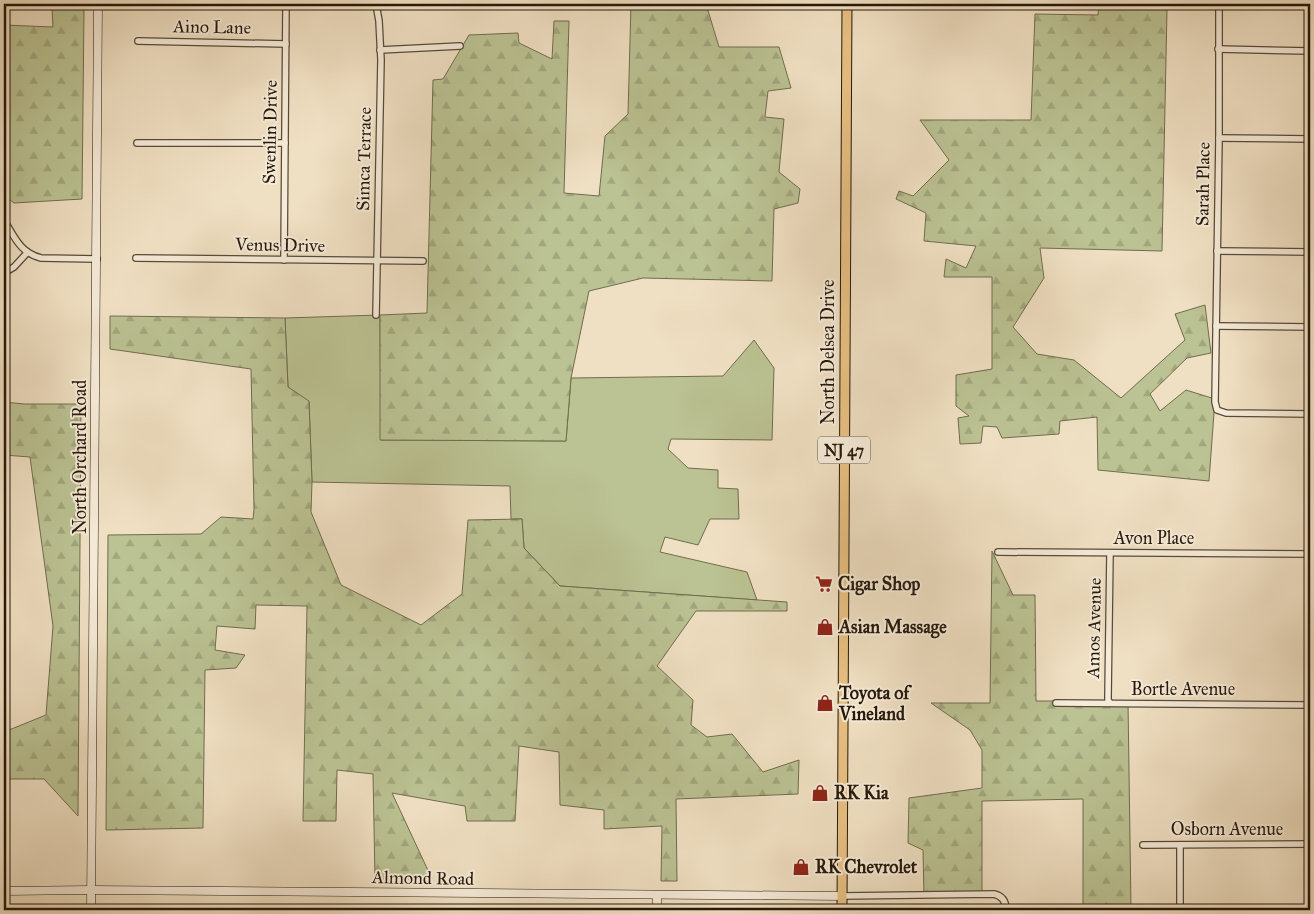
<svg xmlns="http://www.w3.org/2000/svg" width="1314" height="914" font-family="'IM FELL Great Primer',serif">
	<defs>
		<pattern id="forest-firs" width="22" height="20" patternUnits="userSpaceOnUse" patternTransform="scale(1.25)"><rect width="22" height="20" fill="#bbc293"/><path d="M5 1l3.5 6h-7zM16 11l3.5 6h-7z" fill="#a1a67d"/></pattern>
	</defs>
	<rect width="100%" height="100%" fill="#f0e0c3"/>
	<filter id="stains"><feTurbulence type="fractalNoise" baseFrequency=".004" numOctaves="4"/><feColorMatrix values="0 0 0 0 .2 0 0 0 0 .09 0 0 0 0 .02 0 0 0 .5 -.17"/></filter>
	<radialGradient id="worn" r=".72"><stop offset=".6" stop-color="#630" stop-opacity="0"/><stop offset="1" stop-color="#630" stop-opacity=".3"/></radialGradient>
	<path fill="#bbc293" stroke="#706d4e" d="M380 315 381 440 566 441 571 378 723 376 754 340 774 368 772 440 671 439 668 449 688 468 718 470V488L738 489 739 519H710L698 545 665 537 660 552 747 572 757 600 560 586 524 548 522 519H511L510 486 312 482 309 402 288 387 285 318Z"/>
	<g fill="url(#forest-firs)" stroke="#706d4e">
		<path d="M631 4H706L719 47H779L791 88 768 91 765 117 784 119 779 172 800 189 798 203 774 209 772 281 643 278 589 291 571 378 566 441 380 440V315L427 313 433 80 443 79 469 35 518 33 519 43 552 59 554 21H569L564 193 599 196 605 136 628 114Z"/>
		<path d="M1099 4H1144L1145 7 1167 9 1162 251 1040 248 1044 278 1013 327 1037 354 1074 360 1121 398 1185 340 1175 314 1205 305 1211 353 1187 358 1150 394 1160 411 1186 390 1215 399 1209 481 1098 470 1097 417 1060 421 1059 434 1002 438 997 427 983 426 981 443 960 444 958 418 969 416 956 406V375L992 369V277H944L946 259 966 268 976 246 924 241 926 213 896 199 899 191 913 196 949 160 920 120H1031L1035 14 1098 15Z"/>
		<path d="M52 8 84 9 82 199 14 203 4 195V25L53 27Z"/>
		<path d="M110 316 285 318 288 387 309 401 312 482 311 512 341 585 421 625 462 594 468 520 522 519 524 548 560 586 787 602V611H696L657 666 693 700 691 725 707 737 732 734 763 772 799 760 798 794 676 799 677 881H661L662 826 604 829V810L560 805 559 752 519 746 515 821H467L465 806 392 793 432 879H375L373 774 337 770 336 821H303L307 606 256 605 255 629 217 626 215 650 245 655 236 668 205 670 203 828 106 830 108 535 201 534 221 517 253 519 254 509 251 369 110 349Z"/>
		<path d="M4 402 24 404H81L78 816 44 779H4V732L46 715 53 626 30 457 4 455Z"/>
		<path d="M992 551 1013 595H1035L1036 701H1128L1131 910H1083V799L982 801V895L924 896 923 850 908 843 909 798 982 788V750L970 730 931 703H990Z"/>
		<path d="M134 905 225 906V910H134Z"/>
		<rect x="271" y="906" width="45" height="4"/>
		<path d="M395 907 469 908V910H396Z"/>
	</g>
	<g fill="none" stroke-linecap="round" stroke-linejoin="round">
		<g stroke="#584a38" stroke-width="8">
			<g id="street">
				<path d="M1219 4V138L1215 402 1217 410 1226 413 1310 414"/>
				<path d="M138 41 286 44"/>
				<path d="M1218 49 1310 51"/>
				<path d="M380 50 460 46"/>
				<path d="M1219 138 1310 139"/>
				<path d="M137 143H285"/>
				<path d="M4 220C14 236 20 253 41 258L97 259"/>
				<path d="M1217 251 1310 252"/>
				<path d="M136 258 423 261"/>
				<path d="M284 260 286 4"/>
				<path d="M4 273 14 267 27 253"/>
				<path d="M376 315 381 60 379 21 376 4"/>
				<path d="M1216 326 1310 327"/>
				<path d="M998 552 1310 554"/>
				<path d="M1110 553 1108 696V700L1110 703"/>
				<path d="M1056 703 1310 705"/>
				<path d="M1143 845 1310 844"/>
				<path d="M1180 845V910"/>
				<path d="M842 896 994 894C1003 896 1006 902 1006 910"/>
			</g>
		</g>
		<g stroke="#26180a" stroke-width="9">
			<g id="secondary">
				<path d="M4 891 91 890 842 896"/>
				<path d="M91 910 98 4"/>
				<path d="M657 910V895"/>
			</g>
		</g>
		<g stroke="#26180a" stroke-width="11">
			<path id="primary" d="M842 910 847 4"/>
		</g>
		<use href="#street" stroke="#f5ebd8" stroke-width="5.5"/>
		<use href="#secondary" stroke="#f5ebd8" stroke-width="8"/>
		<use href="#primary" stroke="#e8c082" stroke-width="9"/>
	</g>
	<defs>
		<g id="supermarket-bare" transform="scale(1.35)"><path d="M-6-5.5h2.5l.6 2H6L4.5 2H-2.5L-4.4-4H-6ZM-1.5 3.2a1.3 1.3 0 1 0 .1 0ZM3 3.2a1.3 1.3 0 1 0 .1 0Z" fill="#8f2418" stroke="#f5ebd8" stroke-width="2.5" paint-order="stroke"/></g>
		<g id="shop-bare" transform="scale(1.35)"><path d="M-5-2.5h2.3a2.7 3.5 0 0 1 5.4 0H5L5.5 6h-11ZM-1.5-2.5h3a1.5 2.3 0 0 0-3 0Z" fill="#8f2418" stroke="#f5ebd8" stroke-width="2.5" paint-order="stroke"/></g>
	</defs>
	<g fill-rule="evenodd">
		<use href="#supermarket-bare" x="824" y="584"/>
		<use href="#shop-bare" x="825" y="627"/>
		<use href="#shop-bare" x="825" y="703"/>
		<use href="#shop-bare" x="820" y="793"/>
		<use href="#shop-bare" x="801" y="867"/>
	</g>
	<g text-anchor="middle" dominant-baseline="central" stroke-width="4" stroke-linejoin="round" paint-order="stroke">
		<rect fill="#f5ebd8" stroke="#645748" stroke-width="1" x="818" y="436.5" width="52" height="27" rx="4"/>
		<g font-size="16" font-weight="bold" fill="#26180a">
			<text x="844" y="450">NJ 47</text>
		</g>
		<g font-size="18" fill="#26180a" stroke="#f5ebd8">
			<text transform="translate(212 27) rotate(1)">Aino Lane</text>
			<text transform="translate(270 132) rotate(-89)">Swenlin Drive</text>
			<text transform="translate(364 159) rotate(-89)">Simca Terrace</text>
			<text transform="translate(1203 184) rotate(-89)">Sarah Place</text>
			<text transform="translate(280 245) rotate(1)">Venus Drive</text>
			<text transform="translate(828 352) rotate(-90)">North Delsea Drive</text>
			<text transform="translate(80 457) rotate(-90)">North Orchard Road</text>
			<text x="1154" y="538">Avon Place</text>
			<text transform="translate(1094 628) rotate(-89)">Amos Avenue</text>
			<text x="1183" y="689">Bortle Avenue</text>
			<text x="1227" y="829">Osborn Avenue</text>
			<text transform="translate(423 878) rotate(1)">Almond Road</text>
		</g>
		<g font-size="18" font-weight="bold" fill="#26180a" stroke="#f5ebd8" text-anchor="start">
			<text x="838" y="584">Cigar Shop</text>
			<text x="839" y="627">Asian Massage</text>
			<text x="839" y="693">Toyota of<tspan x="839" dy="21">Vineland</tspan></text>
			<text x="834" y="793">RK Kia</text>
			<text x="815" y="867">RK Chevrolet</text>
		</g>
	</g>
	<rect width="1314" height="914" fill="none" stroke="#f0e0c3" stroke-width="20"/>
	<rect x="5" y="5" width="1304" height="904" fill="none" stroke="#26180a" stroke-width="2.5"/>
	<rect x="10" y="10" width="1294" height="894" fill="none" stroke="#26180a"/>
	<rect width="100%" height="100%" filter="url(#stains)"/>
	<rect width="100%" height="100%" fill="url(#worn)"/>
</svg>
